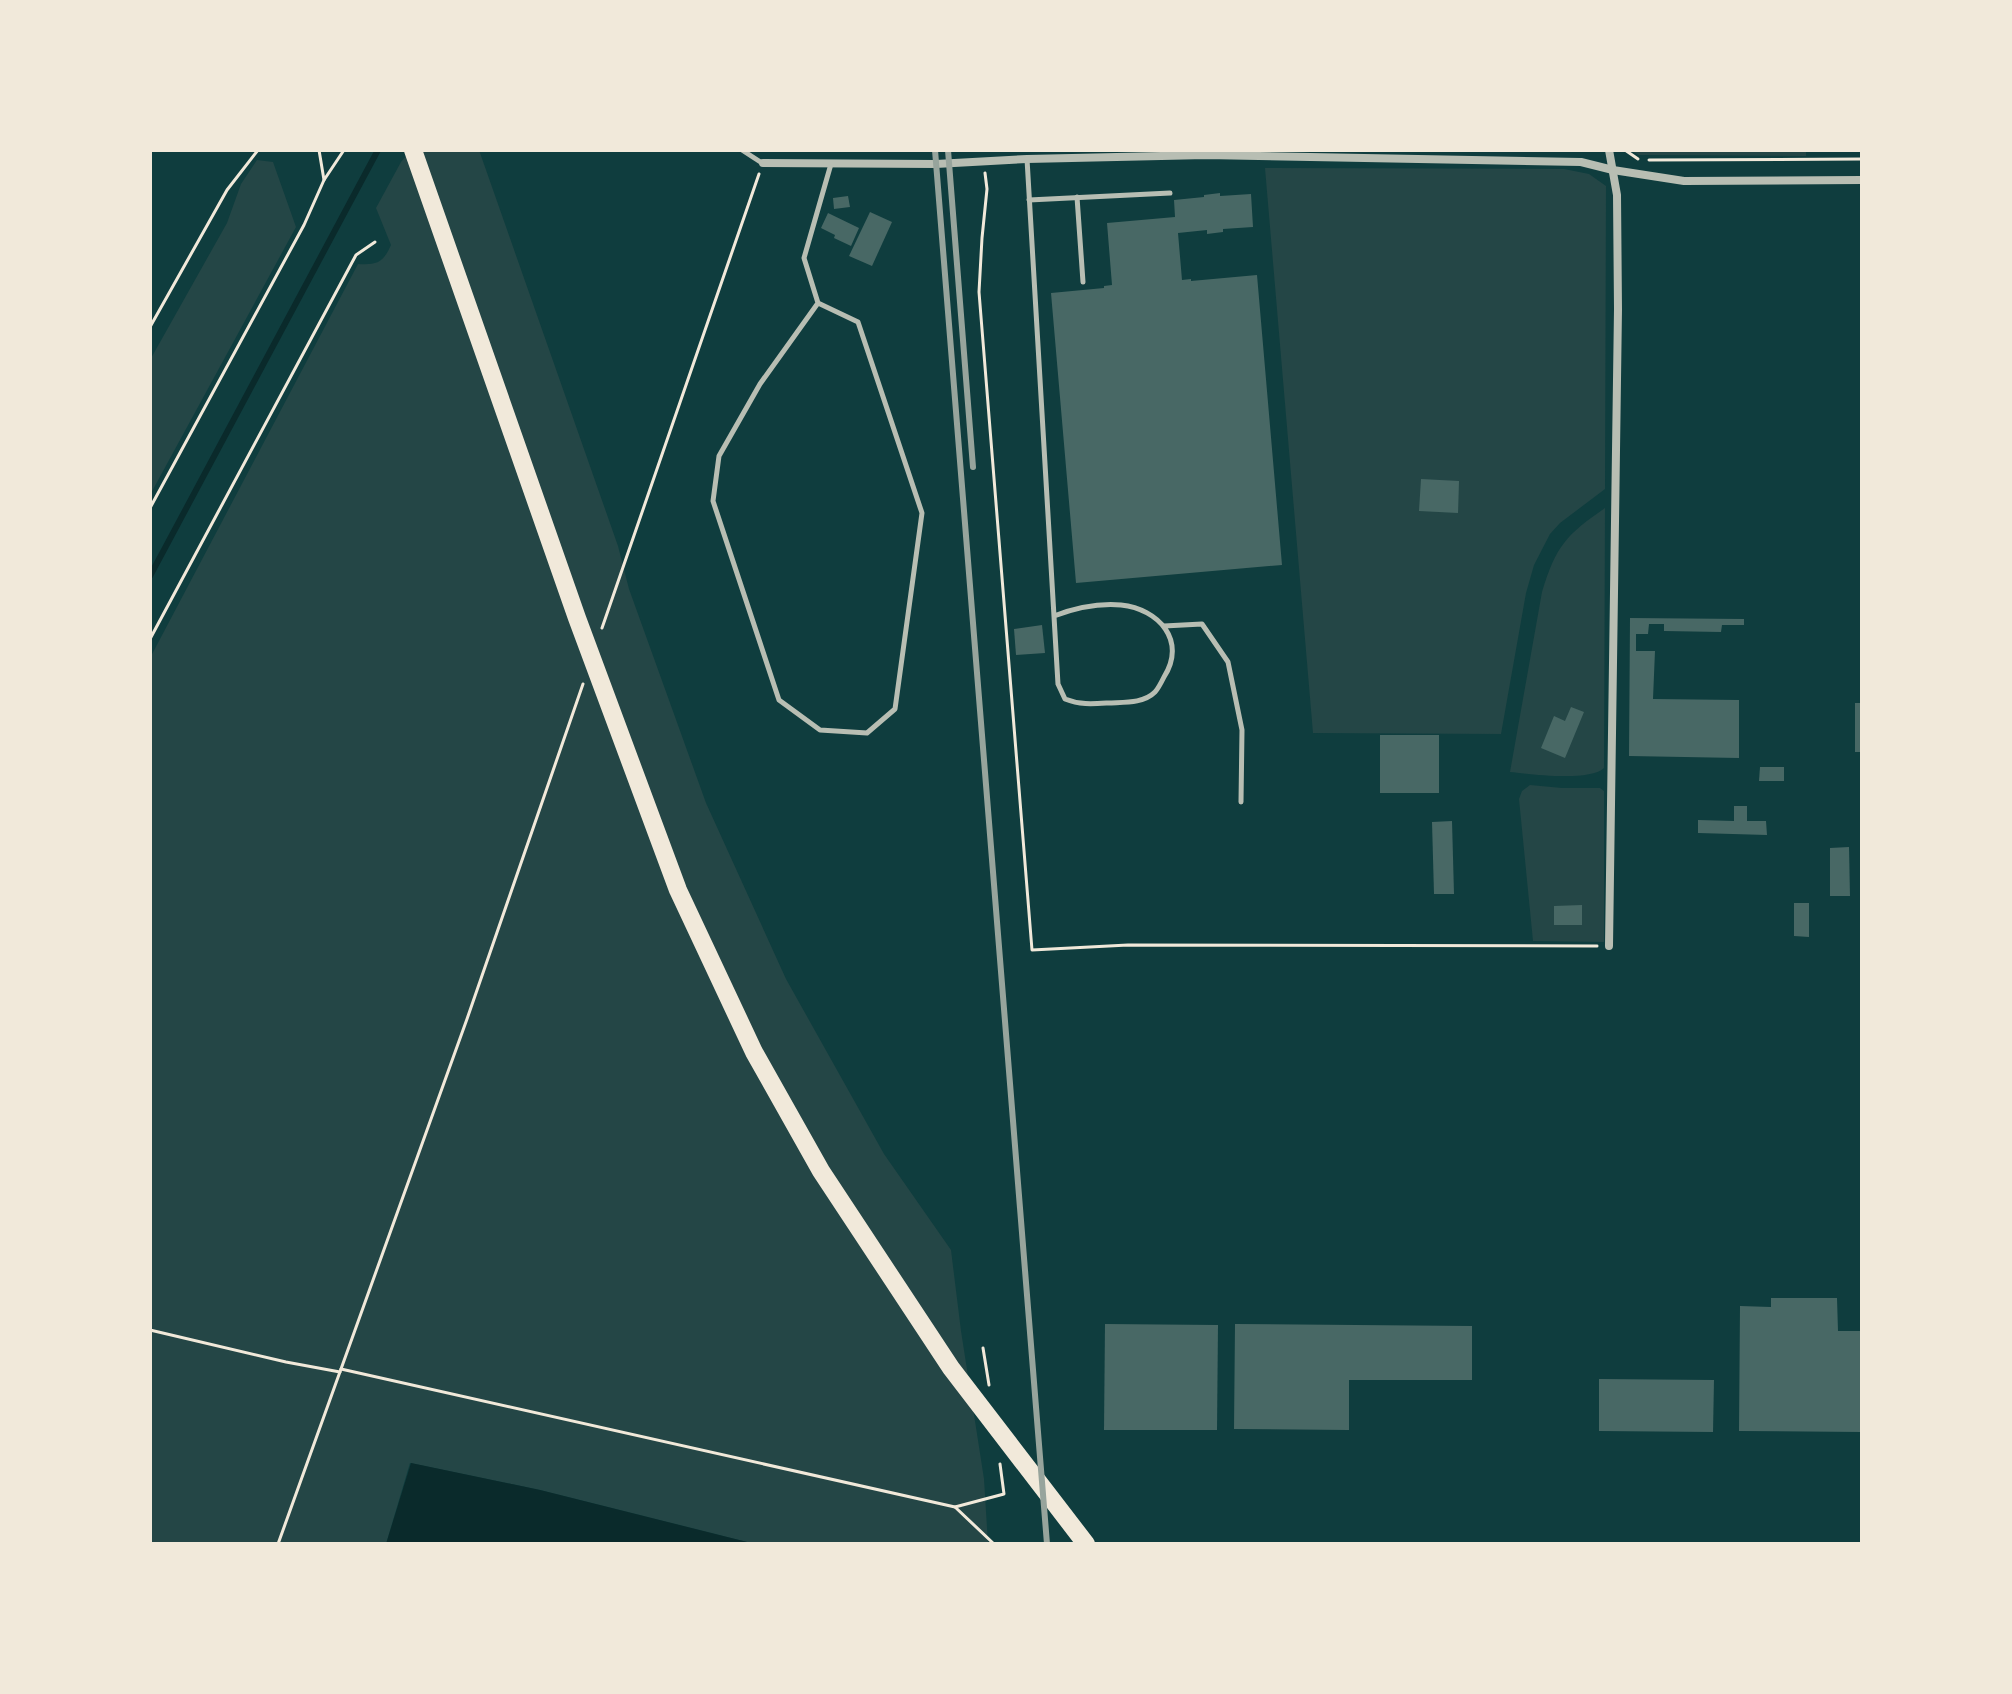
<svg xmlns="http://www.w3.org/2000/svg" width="2012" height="1694" font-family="'Alegreya Sans',sans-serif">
	<rect width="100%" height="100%" fill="#0f3d3e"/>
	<g fill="#244646">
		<path d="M411 150H479L618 546 629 589 706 803 786 979 884 1154 951 1250 961 1331 984 1479 988 1544H755L540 1490 410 1463 386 1544H150V658L358 264C377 265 383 263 391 245L376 208 401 162Z"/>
		<path d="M1630 150H1806V156L1639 155Z"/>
		<path d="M257 160 273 162 296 227 150 495V360L227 223 241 184Z"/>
		<path d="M1265 168 1564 169 1589 174 1606 186 1605 489 1560 523 1550 534 1534 565 1526 593 1501 734 1313 733Z"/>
		<path d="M1605 508 1604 768C1589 782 1531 774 1510 772L1542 592C1556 546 1566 535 1605 508Z"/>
		<path d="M1530 785 1562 788H1600L1604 791V942L1533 941 1519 799 1522 791Z"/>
	</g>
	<path fill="#0a2a2b" d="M411 1463 540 1490 755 1544H386Z"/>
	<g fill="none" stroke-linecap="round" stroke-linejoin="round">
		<path stroke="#0a2a2b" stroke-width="6" d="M150 576 378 150"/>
	</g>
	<g fill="#486865">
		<path d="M1220 193V196L1251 194 1253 227 1223 229V232L1207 234V230L1178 233 1182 280 1191 279V281L1257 275 1282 565 1076 583 1051 293 1104 288V286L1112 285 1107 223 1175 217 1174 200 1204 197V195Z"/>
		<path d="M848 196 850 207 834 209 833 198Z"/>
		<path d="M870 212 892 222 872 266 849 256Z"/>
		<path d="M828 213 859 228 851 246 834 238 835 235 821 228Z"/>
		<path d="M1421 479 1459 481 1458 513 1419 511Z"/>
		<path d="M1630 618 1744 619V625H1722L1721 632 1664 631V624H1649L1648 634H1636V651H1655L1653 699 1739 700V758L1629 756Z"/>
		<path d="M1042 625 1045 653 1016 655 1014 629Z"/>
		<rect x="1855" y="703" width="7" height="49"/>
		<path d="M1571 707 1584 712 1565 758 1541 748 1554 716 1565 721Z"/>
		<rect x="1380" y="735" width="59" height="58"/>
		<path d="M1760 767H1784V781H1759Z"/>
		<path d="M1734 806H1747V821H1766L1767 835 1698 833V820L1734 821Z"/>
		<path d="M1452 821 1454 894H1434L1432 822Z"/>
		<path d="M1849 847 1850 896H1830V848Z"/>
		<path d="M1794 903H1809V937L1794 936Z"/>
		<path d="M1582 905V925H1554V906Z"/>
		<path d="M1771 1298H1837L1838 1331H1862V1432L1739 1431 1740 1306 1771 1307Z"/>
		<path d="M1105 1324 1218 1325 1217 1430H1104Z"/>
		<path d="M1235 1324 1472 1326V1380H1349V1430L1234 1429Z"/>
		<path d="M1599 1379 1714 1380 1713 1432 1599 1431Z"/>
	</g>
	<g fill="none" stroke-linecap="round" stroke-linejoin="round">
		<g stroke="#f1e9da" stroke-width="3">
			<path d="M319 150 324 180"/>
			<path d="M1625 150 1638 159"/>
			<path d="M1649 160 1862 159"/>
			<path d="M985 173 987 189 982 238 979 292 1032 950 1128 945 1597 946"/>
			<path d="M150 327 227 190 258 150"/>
			<path d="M150 508 304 225 324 180 344 150"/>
			<path d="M602 628 759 174"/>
			<path d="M150 639 356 255 375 242"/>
			<path d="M150 1330 286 1362 340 1372"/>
			<path d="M983 1348 989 1385"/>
			<path d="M341 1369 955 1507"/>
			<path d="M278 1544 467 1019 583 684"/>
			<path d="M994 1544 955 1507 1004 1494 1000 1464"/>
		</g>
		<g stroke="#b8beb3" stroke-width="5">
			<path d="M742 150 762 163"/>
			<path d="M1027 159 1058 684 1065 699C1080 705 1092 704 1108 703 1123 702 1143 704 1155 692 1158 689 1162 681 1164 677 1187 641 1159 609 1121 605 1098 603 1075 608 1054 616"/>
			<path d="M1077 197 1083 282"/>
			<path d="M1029 200 1170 193"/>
			<path d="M818 303 858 322 922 513 895 709 867 733 820 730 779 700 713 501 719 456 760 384 818 303 804 258 831 164"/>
			<path d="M1164 626 1202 624 1228 662 1242 730 1241 802"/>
		</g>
		<g stroke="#b8beb3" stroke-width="8">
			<path d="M1609 150 1617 195 1618 309 1609 946"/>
			<path d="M763 163 936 164 1027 159 1206 155 1581 162 1613 170 1684 181 1862 180"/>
		</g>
		<path stroke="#f1e9da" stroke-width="18" d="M413 150 577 618 678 890 754 1052 821 1171 951 1368 1086 1544"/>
		<g stroke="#97a49c" stroke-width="6">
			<path d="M935 150 1047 1544"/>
			<path d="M948 150 973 467"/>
		</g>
	</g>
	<rect width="2012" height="1694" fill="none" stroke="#f1e9da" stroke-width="304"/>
</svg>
